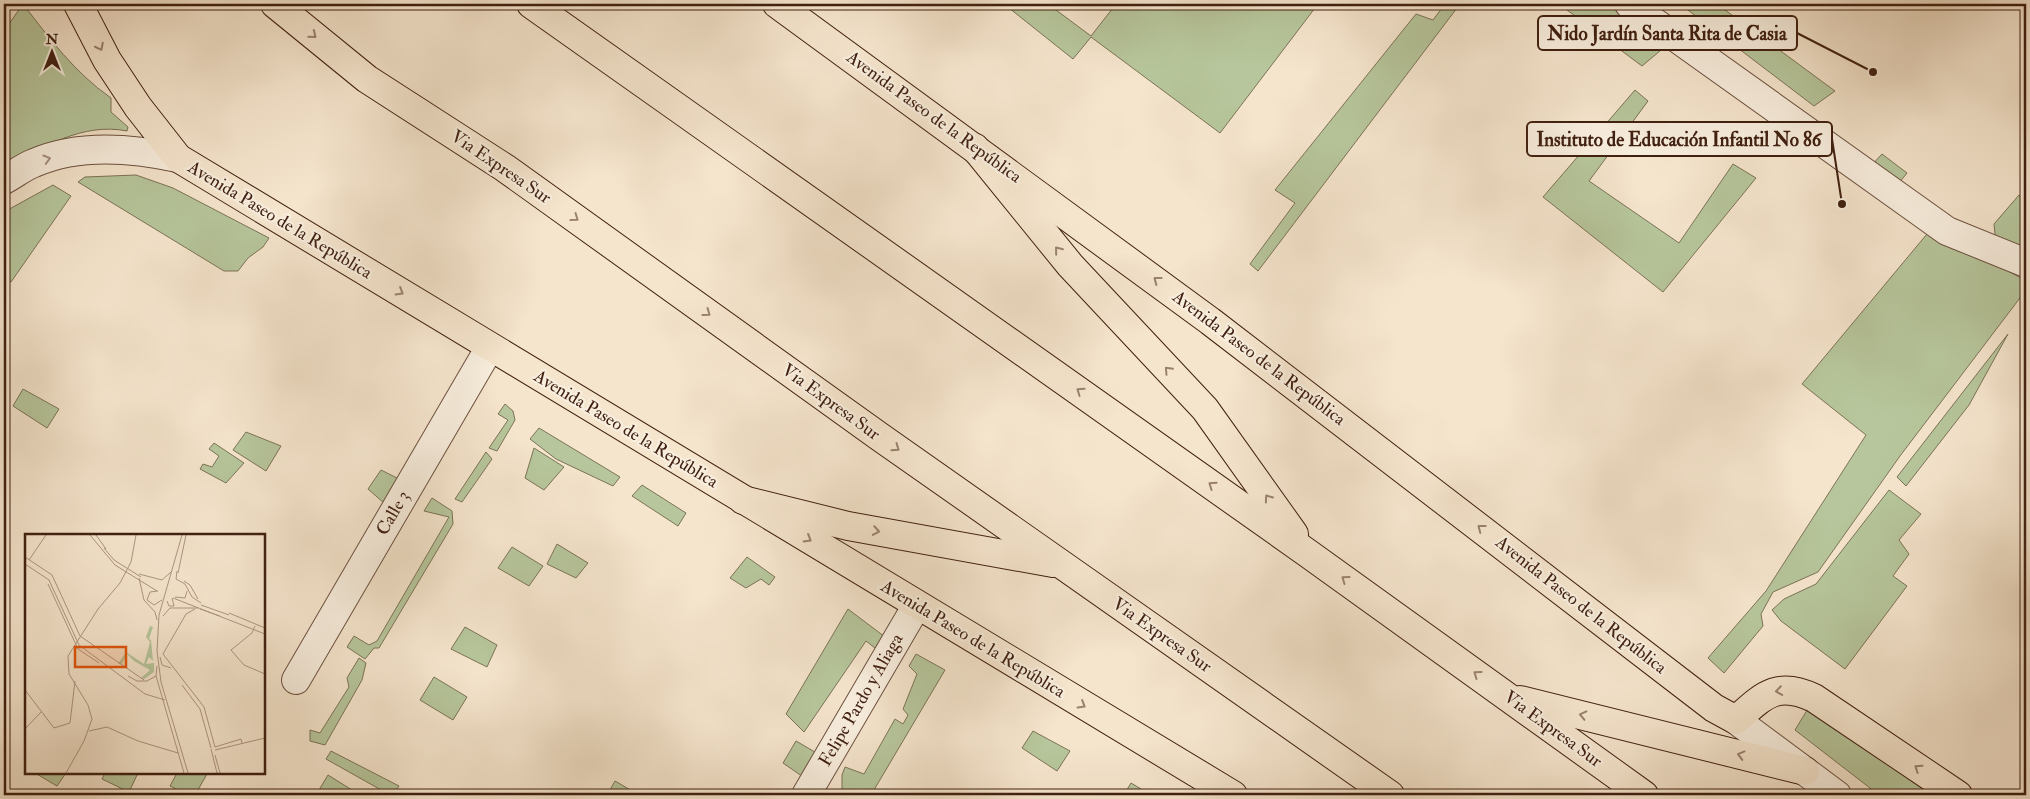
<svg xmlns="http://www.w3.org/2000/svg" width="2030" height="799" font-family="'IM FELL Double Pica',serif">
	<rect width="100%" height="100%" fill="#f5e5cd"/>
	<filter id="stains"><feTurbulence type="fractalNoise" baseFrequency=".004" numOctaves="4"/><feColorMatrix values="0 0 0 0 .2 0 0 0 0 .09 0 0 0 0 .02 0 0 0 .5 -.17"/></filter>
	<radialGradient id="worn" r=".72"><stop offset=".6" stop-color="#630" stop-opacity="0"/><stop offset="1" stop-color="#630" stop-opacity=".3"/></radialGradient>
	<g fill="#b7c69c" stroke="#7c7356">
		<path d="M23 4C50 39 74 72 111 98V112L128 127 127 131C82 122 43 148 4 167V31Z"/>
		<path d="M1004 4H1048L1091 36 1116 4H1318L1220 133 1091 37 1073 59Z"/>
		<path d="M1445 4H1460L1258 271 1250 264 1295 203 1275 190 1416 14 1433 20Z"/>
		<path d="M1559 4H1621L1673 40 1642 66Z"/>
		<path d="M1680 4H1717L1835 91 1814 106Z"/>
		<path d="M1635 90 1648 101 1589 181 1679 243 1733 164 1756 178 1663 292 1543 197Z"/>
		<path d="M1882 154 1907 173 1895 188 1869 168Z"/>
		<path d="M136 175 173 188 269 238 263 247 248 258 238 271H224L78 182 85 177Z"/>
		<path d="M53 185 71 196 11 282 4 277V212Z"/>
		<path d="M2019 195 2026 201V257L1996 244 1994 224Z"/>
		<path d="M1932 228 2026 281V290L1900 456 1818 572 1773 592 1761 614 1763 626 1724 673 1708 658 1766 591 1866 435 1802 384Z"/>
		<path d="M2008 334 1969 405 1906 486 1897 477Z"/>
		<path d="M23 389 59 409 47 428 13 406Z"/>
		<path d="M505 404 513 411 515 420 497 451 489 448 508 420 498 414Z"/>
		<path d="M539 428 620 477 613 486 556 459 530 439Z"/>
		<path d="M246 432 281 446 266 471 233 450Z"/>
		<path d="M214 443 244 463 226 483 200 469 203 464 212 467 219 456 209 449Z"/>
		<path d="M534 448 564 467 544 490 525 478Z"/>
		<path d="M486 452 492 459 462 502 455 499Z"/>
		<path d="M381 470 403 481 385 504 368 489Z"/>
		<path d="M642 485 686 513 678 526 632 496Z"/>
		<path d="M1889 490 1921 514 1899 540 1909 554 1893 576 1907 586 1845 669 1781 621 1772 610 1784 599 1816 584Z"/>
		<path d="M432 498 452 511 453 524 379 648H374L365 659 347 647 354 636 369 645 377 641 449 517 424 511Z"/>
		<path d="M557 544 588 563 576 578 547 564Z"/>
		<path d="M512 547 543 566 529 586 498 568Z"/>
		<path d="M747 557 775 577 769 585 761 579 746 588 730 578Z"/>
		<path d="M848 609 889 640 880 652 866 641 804 732 786 714Z"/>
		<path d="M465 627 497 645 487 667 451 649Z"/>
		<path d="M916 654 945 670 871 795H842V775L845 767 864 774 895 719 903 724 908 715 903 709 917 674 909 666Z"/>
		<path d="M359 658 366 663 362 680 325 745 310 741V730L320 733 349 687 347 678Z"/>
		<path d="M434 677 467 697 453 720 420 700Z"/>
		<path d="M1809 707 1931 795H1879L1795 730Z"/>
		<path d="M1033 731 1070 751 1057 771 1022 748Z"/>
		<path d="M796 741 820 755 806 779 783 763Z"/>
		<path d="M331 751 399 786 393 795H390L326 759Z"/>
		<path d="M35 773H66L57 786Z"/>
		<path d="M105 773H138L129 792 102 779Z"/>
		<path d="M177 773H204L207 774 195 795H188L170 786Z"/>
		<path d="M328 775 360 795H316Z"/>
		<path d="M615 781 639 795H607Z"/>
		<path d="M1131 783 1151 795H1128L1125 793Z"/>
	</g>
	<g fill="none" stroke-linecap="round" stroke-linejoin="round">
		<g stroke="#6d5140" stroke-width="30">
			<g id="street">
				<path d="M1629 4 1947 231 2026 263"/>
				<path d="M4 180C14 175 23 167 34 163 79 143 132 148 178 158"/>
				<path d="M296 680 490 347"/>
				<path d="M1736 720 1837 795"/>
				<path d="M806 795 917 605"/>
			</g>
		</g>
		<g stroke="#402011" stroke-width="30">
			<g id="primary">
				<path d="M78 4 107 60 138 107 178 158 1233 795"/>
				<path d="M777 4 1210 321 1714 708 1736 720C1763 696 1777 680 1814 698L1958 795"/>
			</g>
		</g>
		<g stroke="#402011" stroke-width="30">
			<g id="highway">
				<path d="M275 4 367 79 505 168 880 437 1390 795"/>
				<path d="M531 4 1306 552 1644 795"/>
				<path d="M975 148 1070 265 1205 409 1294 534"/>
				<path d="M743 500 848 526 1053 563"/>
				<path d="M1520 700 1805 771"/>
			</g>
		</g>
		<use href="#street" stroke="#f8eede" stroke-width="28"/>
		<use href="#primary" stroke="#f5e5cd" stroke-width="28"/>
		<use href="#highway" stroke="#f5e5cd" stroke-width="28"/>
	</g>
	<defs><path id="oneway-chevron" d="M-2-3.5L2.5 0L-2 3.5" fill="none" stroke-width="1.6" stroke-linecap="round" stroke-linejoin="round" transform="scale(1.25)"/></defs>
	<g stroke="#9a826f">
		<use href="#oneway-chevron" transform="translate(313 35) rotate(39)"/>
		<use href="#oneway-chevron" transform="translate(100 47) rotate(63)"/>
		<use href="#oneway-chevron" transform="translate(575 218) rotate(36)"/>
		<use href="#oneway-chevron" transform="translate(1058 250) rotate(-129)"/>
		<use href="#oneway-chevron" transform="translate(1157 280) rotate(-143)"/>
		<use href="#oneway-chevron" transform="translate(400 292) rotate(31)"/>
		<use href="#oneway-chevron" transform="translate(707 313) rotate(36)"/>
		<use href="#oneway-chevron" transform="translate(1168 370) rotate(-133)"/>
		<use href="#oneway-chevron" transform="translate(1080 391) rotate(-145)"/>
		<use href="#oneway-chevron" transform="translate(896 448) rotate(35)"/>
		<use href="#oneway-chevron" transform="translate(1212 485) rotate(-145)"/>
		<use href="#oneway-chevron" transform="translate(1268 498) rotate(-125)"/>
		<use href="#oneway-chevron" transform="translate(1481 528) rotate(-142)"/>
		<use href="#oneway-chevron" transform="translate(876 531) rotate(10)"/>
		<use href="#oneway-chevron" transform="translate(808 539) rotate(31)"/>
		<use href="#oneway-chevron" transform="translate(1345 579) rotate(-144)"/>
		<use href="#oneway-chevron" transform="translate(1477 674) rotate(-144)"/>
		<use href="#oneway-chevron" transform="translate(1779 691) rotate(171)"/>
		<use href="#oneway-chevron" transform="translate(1082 705) rotate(31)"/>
		<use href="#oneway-chevron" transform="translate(1583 715) rotate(-167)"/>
		<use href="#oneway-chevron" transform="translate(1741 755) rotate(-165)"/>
		<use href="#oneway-chevron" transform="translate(1918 768) rotate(-146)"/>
	</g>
	<use stroke="#a59182" href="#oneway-chevron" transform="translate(47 159) rotate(-16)"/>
	<g text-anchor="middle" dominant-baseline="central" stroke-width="4.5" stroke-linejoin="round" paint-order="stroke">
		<g font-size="18" fill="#402011" stroke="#f8eede">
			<text transform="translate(934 117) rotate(36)">Avenida Paseo de la República</text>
			<text transform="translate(501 167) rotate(34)">Via Expresa Sur</text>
			<text transform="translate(280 220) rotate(31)">Avenida Paseo de la República</text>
			<text transform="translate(1259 358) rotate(37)">Avenida Paseo de la República</text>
			<text transform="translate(831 402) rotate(36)">Via Expresa Sur</text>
			<text transform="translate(626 429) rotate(31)">Avenida Paseo de la República</text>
			<text transform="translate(393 513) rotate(-60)">Calle 3</text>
			<text transform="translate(1581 605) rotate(38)">Avenida Paseo de la República</text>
			<text transform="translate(1162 635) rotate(35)">Via Expresa Sur</text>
			<text transform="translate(973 639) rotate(31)">Avenida Paseo de la República</text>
			<text transform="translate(861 700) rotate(-60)">Felipe Pardo y Aliaga</text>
			<text transform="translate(1553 729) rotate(36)">Via Expresa Sur</text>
		</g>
	</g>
	<g transform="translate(25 534)">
		<rect width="240" height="240" fill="#f5e5cd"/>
		<path d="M125 92 128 93 124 105 126 106 128 127 124 123 121 130 129 129V138L119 145 116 144 125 136 109 127 102 120 97 130H93L101 118 119 130 125 108 121 103Z" fill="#b7c69c"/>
		<path fill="none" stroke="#ad9682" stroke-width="1" d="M65 1 90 31 132 57M71 1 81 15M157 1 134 81 132 117 136 148 163 239M79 14 89 26 116 43M0 23 27 41 55 102 119 146M4 26 21 1M0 30 24 46 54 111 120 160 140 166M152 37 151 45 160 50 167 63 176 69M153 39 161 1M114 40 137 46 146 38M114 44 119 66 130 78 132 86M159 47 165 51 173 65M23 50 53 115 74 129M133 57 125 58 122 66 129 71 137 66M150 63 160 64 162 57M148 64 240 100M142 67 144 72H149L147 64M176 71 204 81M170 75 161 80 138 120 179 173 190 213M175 75 195 82M204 79 240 94M138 82 145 74H173M230 92 227 99 206 116 219 131 240 140M135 123 137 131 146 134M103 142 112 147H122L131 142 132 132M131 142 159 239M157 151 175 175 186 214M0 156 29 194 45 189 50 147M0 195 16 178M64 197 82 193 113 207 153 219M190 213 216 205 217 209M186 215 192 239M190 216 240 204M190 221 195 239M41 239 59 207 67 185 63 171 44 140 43 122 73 75 95 49 106 28 111 1"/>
		<path fill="#e0560c" fill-opacity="0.15" stroke="#e0560c" stroke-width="2.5" d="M50 113H101V133H50Z"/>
		<rect width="240" height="240" fill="none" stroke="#402011" stroke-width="2.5"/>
	</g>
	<path fill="none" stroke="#402011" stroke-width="2" d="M1873 72L1797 33M1842 204L1832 139"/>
	<g fill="#402011" stroke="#f8eede" stroke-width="2">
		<circle cx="1873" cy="72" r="5"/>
		<circle cx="1842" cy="204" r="5"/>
	</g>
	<g fill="#f8eede" stroke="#402011" stroke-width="2">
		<rect x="1538" y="16" width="259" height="34" rx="5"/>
		<rect x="1527" y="122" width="305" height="34" rx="5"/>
	</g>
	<g font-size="19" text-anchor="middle" font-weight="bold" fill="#402011">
		<text x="1667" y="40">Nido Jardín Santa Rita de Casia</text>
		<text x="1679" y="146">Instituto de Educación Infantil No 86</text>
	</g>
	<rect width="2030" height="799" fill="none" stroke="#f5e5cd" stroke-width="20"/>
	<rect x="5" y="5" width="2020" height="789" fill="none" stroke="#402011" stroke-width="2.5"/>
	<rect x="10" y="10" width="2010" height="779" fill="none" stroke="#402011"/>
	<g transform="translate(52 52)" stroke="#f8eede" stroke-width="4" paint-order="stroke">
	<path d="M0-4L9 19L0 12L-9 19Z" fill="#402011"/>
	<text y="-8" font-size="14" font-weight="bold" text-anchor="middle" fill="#402011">N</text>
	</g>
	<rect width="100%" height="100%" filter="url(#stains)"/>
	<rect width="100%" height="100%" fill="url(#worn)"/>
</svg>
